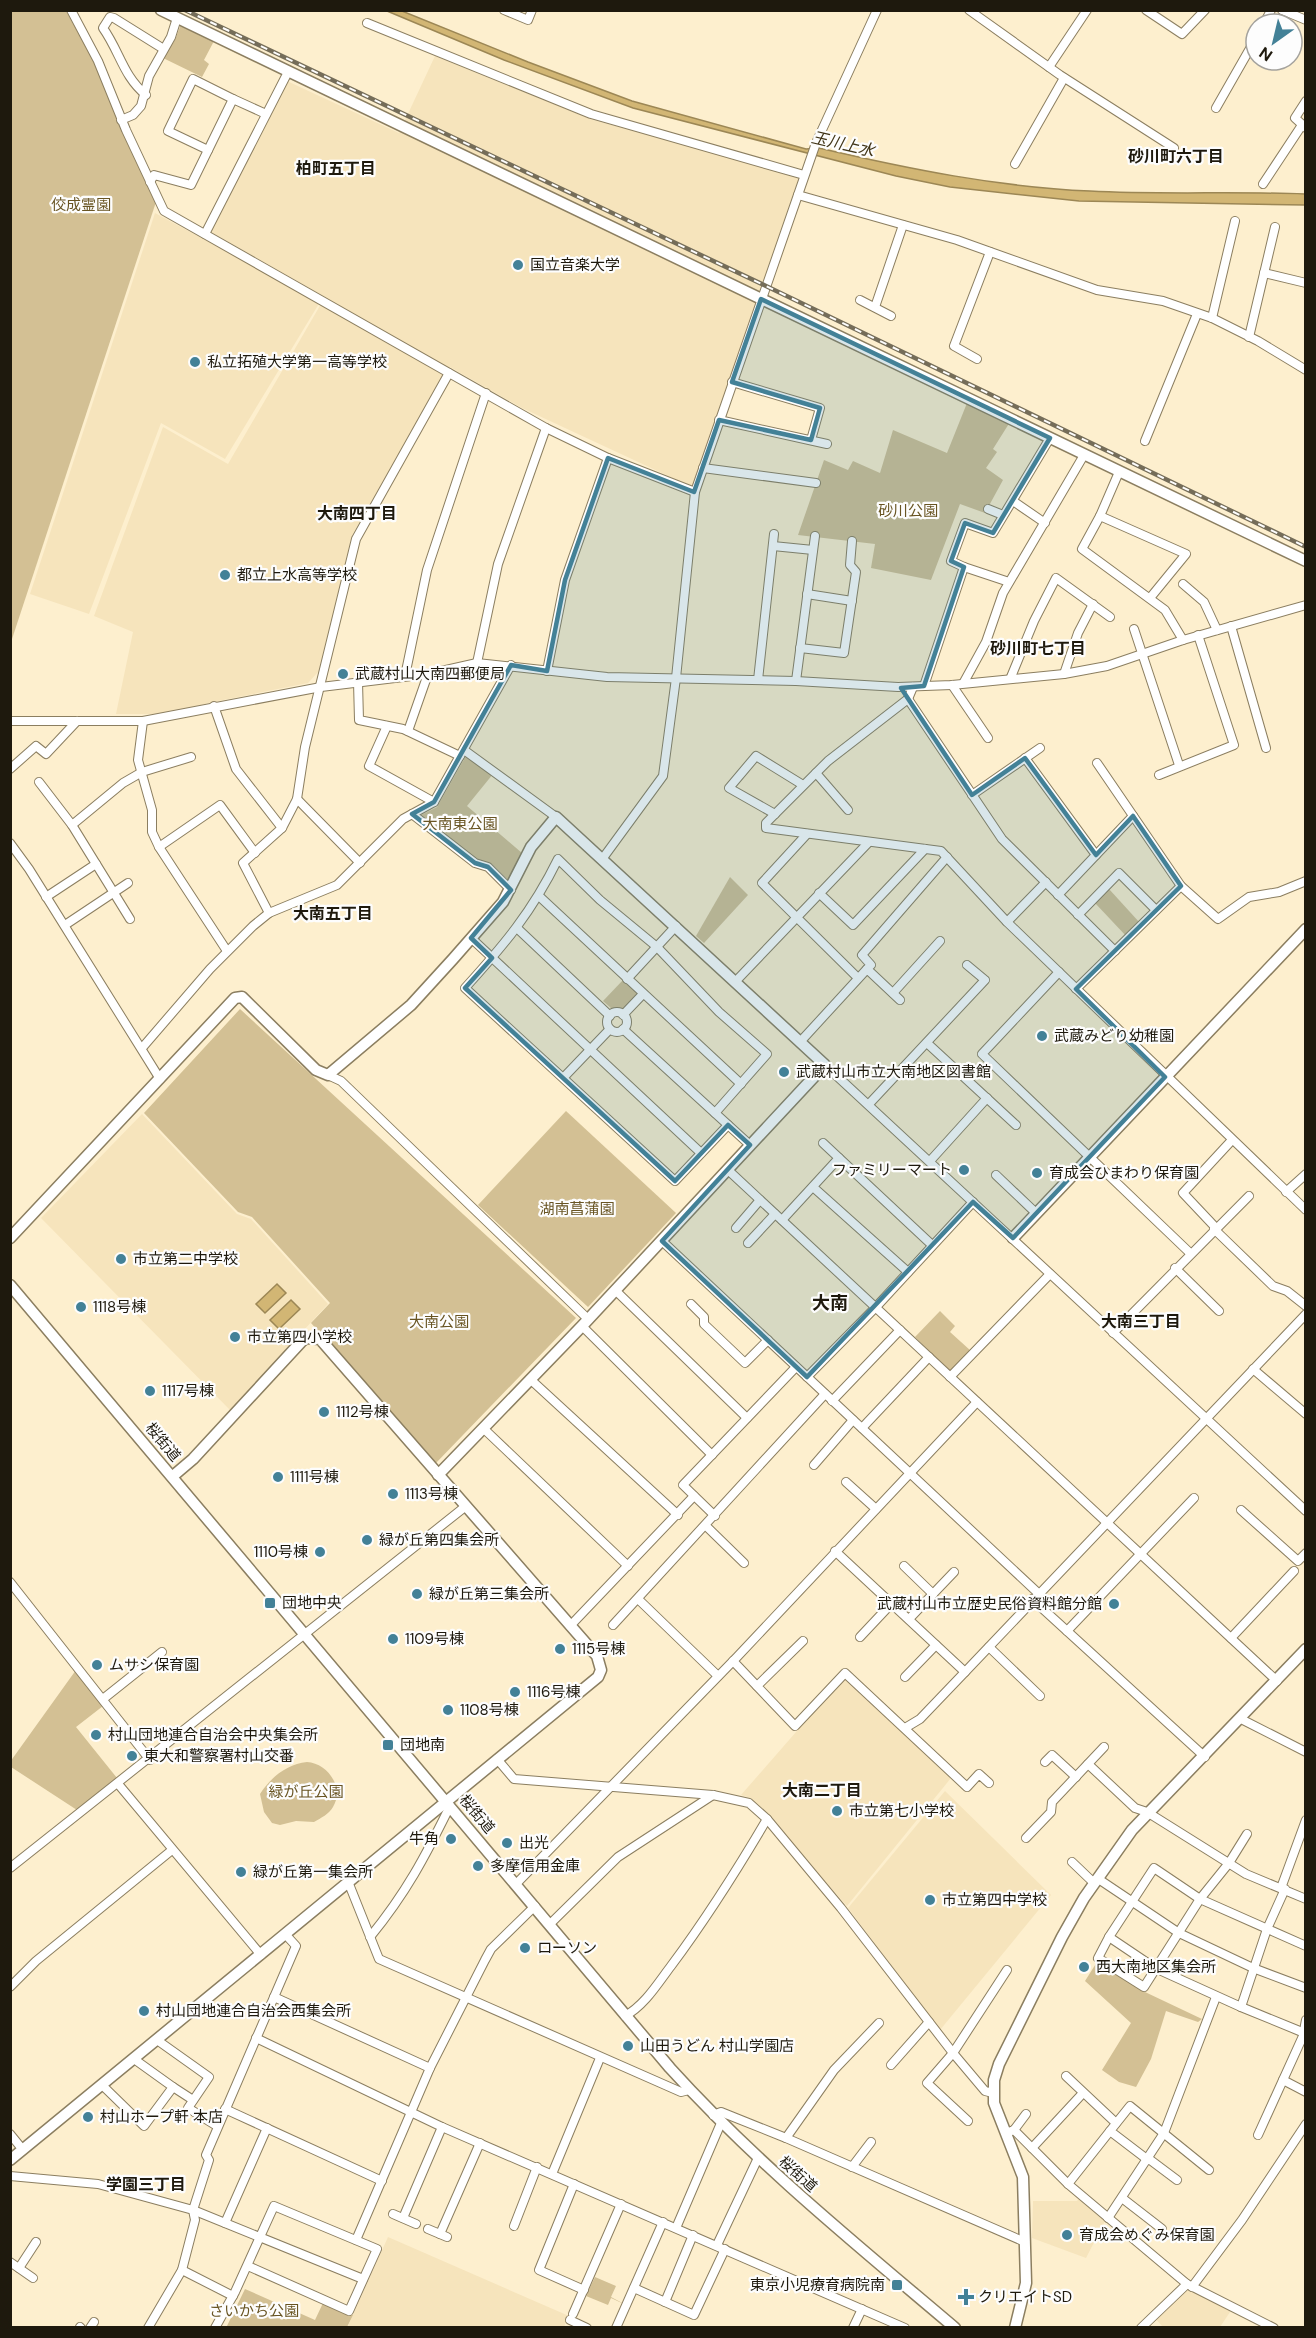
<svg xmlns="http://www.w3.org/2000/svg" width="1316" height="2338" font-family="'DM Sans','Noto Sans JP',sans-serif">
	<rect width="100%" height="100%" fill="#fdefce"/>
	<g fill="#f6e4bc">
		<path d="M435 56 593 120 800 175 692 487 522 408 450 367 352 535 319 671 308 683 213 702 165 714H116L133 632 94 616 163 427 228 464 325 297 211 232 287 81 399 133Z"/>
		<path d="M155 213 320 302 225 459 161 423 89 614 30 594Z"/>
		<path d="M142 1114 237 1214 251 1219 328 1304 230 1410 41 1218Z"/>
		<path d="M844 1677 951 1778 847 1906 751 1798 741 1795Z"/>
		<path d="M945 1791 1051 1895 940 2030 848 1908Z"/>
		<path d="M1080 2197 1106 2219 1086 2258 1032 2238 1033 2201H1077Z"/>
		<path d="M388 2237 569 2316 564 2327 347 2328Z"/>
		<path d="M1188 2288 1232 2309 1220 2327H1163L1154 2317Z"/>
	</g>
	<g fill="#d3c094">
		<path d="M11 11H66L94 62 156 202 11 642Z"/>
		<path d="M181 24 214 41 204 60 209 64 202 77 163 58 175 40Z"/>
		<path d="M967 403 1010 422 993 449 997 452 986 468 1003 480 985 513 960 504 931 580 871 568 875 544 798 535 824 460 848 470 853 461 880 473 893 430 947 453Z"/>
		<path d="M467 754 493 774 467 806 522 853 511 883 492 864 476 861 421 815 437 807Z"/>
		<path d="M730 877 748 895 704 943 696 936Z"/>
		<path d="M1109 889 1140 923 1127 937 1095 903Z"/>
		<path d="M623 980 639 994 625 1008 612 1009 603 1001Z"/>
		<path d="M240 1009 576 1318 436 1463 311 1323 330 1303 252 1217 238 1212 144 1113Z"/>
		<path d="M566 1111 676 1213 588 1307 478 1205Z"/>
		<path d="M940 1311 955 1326 950 1332 971 1351 951 1372 915 1337Z"/>
		<path d="M76 1670 103 1706 76 1727 117 1778 77 1810 11 1767 10 1762Z"/>
		<path d="M307 1762C327 1763 345 1787 333 1807 329 1814 321 1818 314 1822L296 1821 280 1825 272 1823 264 1812 260 1794C270 1778 287 1764 307 1762Z"/>
		<path d="M1097 1962 1145 1992 1202 2019 1198 2022 1166 2011 1151 2059 1136 2087 1119 2082 1102 2070 1131 2023 1085 1981Z"/>
		<path d="M595 2277 616 2286 611 2297 626 2305 611 2298 608 2305 586 2296Z"/>
		<path d="M245 2289 315 2320 323 2303 353 2315 347 2327 226 2328Z"/>
	</g>
	<g fill="#d2b674" stroke="#9c8755" stroke-width="1.5">
		<path d="M387 11H402L528 62 632 101 806 149 819 148C909 169 998 187 1090 191 1162 195 1234 191 1305 194V205L1079 201 950 187 896 176 633 108 504 60Z"/>
		<path d="M277 1284 286 1293 265 1313 256 1304Z"/>
		<path d="M291 1300 300 1309 279 1329 270 1320Z"/>
	</g>
	<g fill="none" stroke-linecap="round" stroke-linejoin="round">
		<g stroke="#8b7e60" stroke-width="10">
			<g id="minor">
				<path d="M71 10 98 61 126 130 164 211 546 428 608 458 695 492"/>
				<path d="M504 10 528 20 532 10"/>
				<path d="M969 10 1060 75 1174 148"/>
				<path d="M1146 10 1182 34 1205 10"/>
				<path d="M1282 10 1306 20"/>
				<path d="M367 23 591 114 804 175"/>
				<path d="M1264 24 1271 10"/>
				<path d="M1049 67 1087 10"/>
				<path d="M146 95C123 76 120 52 103 28L110 17 114 18 162 48"/>
				<path d="M1306 101 1295 118 1306 128"/>
				<path d="M1216 108 1256 38"/>
				<path d="M121 120 133 115 141 106 149 76 171 37 177 18"/>
				<path d="M208 150 168 131 193 79 233 99"/>
				<path d="M1015 164 1064 78"/>
				<path d="M150 182 154 175 191 185 233 99 266 114"/>
				<path d="M1263 184 1302 125"/>
				<path d="M798 195 957 240 1097 290 1163 301 1212 318 1258 341 1306 370"/>
				<path d="M205 234 288 72"/>
				<path d="M1264 273 1306 283"/>
				<path d="M860 300 891 316"/>
				<path d="M875 307 903 225"/>
				<path d="M1212 318 1235 221"/>
				<path d="M1249 337 1275 227"/>
				<path d="M977 359 954 346 990 252"/>
				<path d="M732 382 820 408 811 440"/>
				<path d="M719 420 827 444"/>
				<path d="M1145 441 1197 314"/>
				<path d="M703 468 816 483"/>
				<path d="M1119 472 1100 516 1186 554 1150 598"/>
				<path d="M1013 501 1045 523"/>
				<path d="M988 509 1003 515"/>
				<path d="M1100 516 1082 549 1165 610 1183 640"/>
				<path d="M773 546 813 550"/>
				<path d="M964 567 1009 582"/>
				<path d="M1183 584 1204 602 1217 630"/>
				<path d="M807 594 852 601"/>
				<path d="M1231 626 1266 748"/>
				<path d="M1134 629 1179 765"/>
				<path d="M800 648 844 653 856 572 850 565 852 541"/>
				<path d="M477 663 498 564 546 428"/>
				<path d="M547 671 565 580 608 458"/>
				<path d="M1064 674 1078 633 1093 604"/>
				<path d="M405 676 427 570 486 393"/>
				<path d="M1011 677 1034 621 1056 578 1110 617"/>
				<path d="M758 680 774 534"/>
				<path d="M796 681 815 536"/>
				<path d="M358 682 359 720 403 729 460 756"/>
				<path d="M964 682 986 642 1003 593 1084 455"/>
				<path d="M952 685 988 738"/>
				<path d="M924 686 964 567 951 561 965 523 993 533 1050 438"/>
				<path d="M913 687 908 699 828 761 766 823V828L941 851 1007 922 1306 1210"/>
				<path d="M908 699 1002 839 1115 951"/>
				<path d="M214 706 236 769 282 828"/>
				<path d="M10 721H143L321 687 428 674 477 663 607 677 796 681 898 687 952 685 1064 674 1107 666 1183 640 1306 605"/>
				<path d="M143 721 138 760 152 810V832L159 847 227 951"/>
				<path d="M387 726 369 766 434 802"/>
				<path d="M408 731 428 674"/>
				<path d="M464 750 556 817"/>
				<path d="M1025 758 1096 855"/>
				<path d="M1097 763 1181 886 1218 919 1249 897 1279 892 1306 881"/>
				<path d="M10 769 36 746 46 754 77 721"/>
				<path d="M816 773 848 810"/>
				<path d="M1159 775 1234 745 1198 635"/>
				<path d="M39 782 72 825 130 919"/>
				<path d="M972 795 1040 748"/>
				<path d="M297 799 360 863"/>
				<path d="M412 814 475 863 488 867 511 890"/>
				<path d="M775 814 729 788 756 756 803 785"/>
				<path d="M72 825 123 783 142 772 191 757"/>
				<path d="M807 834 762 883 858 978"/>
				<path d="M10 843 29 869 160 1079"/>
				<path d="M159 847 220 805 255 853"/>
				<path d="M603 858 663 776 676 678 695 492 816 143 877 10"/>
				<path d="M819 893 853 925 925 849"/>
				<path d="M1058 895 1133 816"/>
				<path d="M46 897 96 864"/>
				<path d="M540 897 741 1084"/>
				<path d="M269 913 243 863 282 828 297 799 305 747 356 539 449 373"/>
				<path d="M1078 915 1119 873 1156 910"/>
				<path d="M1007 922 1046 882"/>
				<path d="M65 925 128 883"/>
				<path d="M518 929 610 1016"/>
				<path d="M471 938 701 1153"/>
				<path d="M867 969 871 965 862 955 947 857"/>
				<path d="M1059 972 982 1054 1190 1253"/>
				<path d="M627 979 676 926"/>
				<path d="M735 982 868 843"/>
				<path d="M1076 989 1181 886"/>
				<path d="M893 993 940 941"/>
				<circle cx="617" cy="1022" r="10"/>
				<path d="M623 1015 643 994"/>
				<path d="M623 1029 750 1145"/>
				<path d="M800 1042 867 969 900 1000"/>
				<path d="M927 1043 1016 1125"/>
				<path d="M142 1048 210 969 253 926 269 913 337 885 403 819 434 802 511 665"/>
				<path d="M825 1065 1306 1511"/>
				<path d="M328 1075 341 1081 588 1319"/>
				<path d="M564 1077 610 1029"/>
				<path d="M869 1104 985 980 967 965"/>
				<path d="M715 1113 767 1054 719 1012 657 947 600 900 558 859C532 912 504 945 465 988L675 1181 728 1125"/>
				<path d="M823 1143 839 1158"/>
				<path d="M930 1161 987 1098"/>
				<path d="M728 1170 1277 1681"/>
				<path d="M996 1175 1036 1213"/>
				<path d="M813 1187 908 1272"/>
				<path d="M1286 1192 1306 1174"/>
				<path d="M782 1220 839 1158 932 1245"/>
				<path d="M736 1228 760 1200"/>
				<path d="M1216 1228 1183 1193 1232 1140"/>
				<path d="M1214 1229 1273 1286 1287 1291 1306 1306"/>
				<path d="M662 1241 1038 1593"/>
				<path d="M748 1243 775 1214"/>
				<path d="M1175 1268 1219 1311"/>
				<path d="M615 1290 747 1418"/>
				<path d="M691 1304 704 1317V1324L745 1363 768 1340"/>
				<path d="M582 1326 712 1455"/>
				<path d="M1113 1333 1249 1196"/>
				<path d="M1253 1369 1306 1414"/>
				<path d="M807 1377 876 1307 973 1202"/>
				<path d="M950 1377 1050 1274"/>
				<path d="M530 1379 678 1515"/>
				<path d="M832 1401 900 1330"/>
				<path d="M483 1428 628 1566"/>
				<path d="M862 1428 929 1357"/>
				<path d="M814 1465 853 1420"/>
				<path d="M846 1482 876 1509"/>
				<path d="M1241 1510 1298 1561 1306 1553"/>
				<path d="M715 1516 683 1485 796 1367"/>
				<path d="M706 1526 744 1563"/>
				<path d="M835 1551 965 1672"/>
				<path d="M904 1566 933 1594"/>
				<path d="M10 1582 150 1760"/>
				<path d="M638 1599 718 1676"/>
				<path d="M1032 1599 1205 1757"/>
				<path d="M909 1619 954 1572"/>
				<path d="M613 1625 825 1394"/>
				<path d="M570 1626 694 1496"/>
				<path d="M1067 1631 1194 1498"/>
				<path d="M860 1637 892 1603"/>
				<path d="M1231 1638 1294 1571"/>
				<path d="M989 1647 1040 1696"/>
				<path d="M733 1661 795 1726 845 1673 967 1787 979 1774 989 1783"/>
				<path d="M905 1677 936 1645"/>
				<path d="M757 1686 803 1641"/>
				<path d="M103 1699 162 1652"/>
				<path d="M1241 1719 1306 1752"/>
				<path d="M905 1728 920 1719 965 1672 1306 1314"/>
				<path d="M497 1759 514 1779 713 1795 749 1803 767 1819 841 1908 953 2053 985 2091 993 2093"/>
				<path d="M1045 1762 1052 1755 1076 1777"/>
				<path d="M1088 1764 1135 1808 1147 1812 1246 1874 1306 1899"/>
				<path d="M119 1785 261 1955"/>
				<path d="M1026 1838 1051 1812 1052 1802 1104 1747"/>
				<path d="M1072 1862 1094 1883"/>
				<path d="M10 1868 466 1506"/>
				<path d="M1097 1878 1179 1933 1253 1968 1306 1988"/>
				<path d="M349 1884 379 1959 681 2092 689 2090"/>
				<path d="M516 1884 737 1657 977 1402"/>
				<path d="M1281 1888 1306 1820"/>
				<path d="M1285 1889 1267 1929 1241 2007 1155 1968 1109 1937 1154 1868 1200 1899 1306 1946"/>
				<path d="M550 1924 618 1857 713 1795"/>
				<path d="M370 1937C406 1893 425 1857 450 1806"/>
				<path d="M1109 1937 1098 1958 1144 1987 1200 1899 1229 1863 1247 1834"/>
				<path d="M10 1987 36 1961 172 1850"/>
				<path d="M274 1997 430 2068"/>
				<path d="M1241 2007 1302 2032"/>
				<path d="M625 2016C645 2005 658 1983 671 1966 706 1919 737 1870 767 1819"/>
				<path d="M879 2023 834 2070 786 2138 1025 2242"/>
				<path d="M256 2038 442 2127 905 2328"/>
				<path d="M157 2040 209 2077 188 2108 217 2126"/>
				<path d="M891 2065 929 2022"/>
				<path d="M1066 2076 1116 2123"/>
				<path d="M1283 2080 1306 2092"/>
				<path d="M102 2085 144 2126 173 2087 134 2059"/>
				<path d="M173 2087 193 2100"/>
				<path d="M225 2109 382 2181"/>
				<path d="M713 2115 721 2112 786 2138"/>
				<path d="M968 2121 927 2083 953 2053 1007 1970"/>
				<path d="M1014 2130 1026 2114"/>
				<path d="M1006 2133 1014 2130 1068 2184 1187 2284 1274 2328"/>
				<path d="M10 2134 23 2150"/>
				<path d="M1258 2135 1303 2036 1306 2020"/>
				<path d="M1032 2148 1083 2093"/>
				<path d="M1149 2159 1177 2180"/>
				<path d="M1148 2160 1110 2131 1130 2106 1209 2170"/>
				<path d="M852 2167 871 2142"/>
				<path d="M552 2174 600 2058"/>
				<path d="M10 2176 98 2184 193 2210 363 2279"/>
				<path d="M574 2184 539 2270 584 2290"/>
				<path d="M1068 2184 1110 2131"/>
				<path d="M1122 2198 1162 2229"/>
				<path d="M393 2214 416 2224"/>
				<path d="M403 2218 442 2127"/>
				<path d="M1108 2218 1164 2133 1216 1997"/>
				<path d="M225 2223 267 2128"/>
				<path d="M514 2226 537 2167"/>
				<path d="M676 2228 721 2123"/>
				<path d="M428 2229 447 2237"/>
				<path d="M440 2234 480 2143"/>
				<path d="M356 2240 430 2068 485 1960 491 1949 535 1906"/>
				<path d="M717 2245 758 2158"/>
				<path d="M10 2262 33 2278"/>
				<path d="M19 2268 36 2242"/>
				<path d="M182 2270 233 2296"/>
				<path d="M1192 2287 1242 2220 1306 2124"/>
				<path d="M634 2288 694 2315 725 2249"/>
				<path d="M665 2302 693 2235"/>
				<path d="M573 2314 621 2204"/>
				<path d="M570 2320 587 2328"/>
				<path d="M80 2327 81 2328"/>
				<path d="M90 2328 94 2322"/>
				<path d="M148 2328 182 2270 195 2220 193 2210 209 2160 206 2155 296 1946 286 1935"/>
				<path d="M215 2328 235 2292 274 2206 377 2249 349 2311 248 2266"/>
				<path d="M616 2328 663 2222"/>
				<path d="M853 2328 862 2309"/>
				<path d="M1141 2328 1187 2284"/>
			</g>
		</g>
		<g stroke="#8b7e60" stroke-width="13">
			<g id="tertiary">
				<path d="M161 10 1306 561"/>
				<path d="M10 1238 235 998 242 997 316 1070 328 1075 411 1005 453 959 503 902 531 847 556 817 825 1065 582 1326 438 1475"/>
				<path d="M1013 1238 1306 929"/>
				<path d="M10 1285 670 2068C757 2164 856 2244 955 2328"/>
				<path d="M10 2160 598 1677 601 1670 597 1656 320 1339 306 1338 301 1342 193 1459 173 1476"/>
				<path d="M1015 2328 1026 2283 1023 2177 994 2103V2080L999 2064 1062 1937 1084 1898 1132 1830 1306 1649"/>
			</g>
		</g>
		<use href="#minor" stroke="#fff" stroke-width="8"/>
		<use href="#tertiary" stroke="#fff" stroke-width="10"/>
		<g stroke="#756d59" stroke-width="4.5">
			<path id="rail" d="M185 10 766 286 1306 547"/>
		</g>
		<use href="#rail" stroke="#fdfdfd" stroke-width="2" stroke-dasharray="7" stroke-linecap="butt"/>
	</g>
	<path fill="#438197" fill-opacity="0.2" stroke="#438197" stroke-width="4.5" stroke-linejoin="round" d="M761 299 1050 438 993 533 965 523 951 561 964 567 924 686 901 688 972 795 1025 758 1096 855 1133 816 1181 886 1076 989 1165 1077 1013 1238 973 1202 807 1377 662 1241 750 1145 728 1125 675 1181 465 988 492 958 471 938 511 890 488 867 475 863 412 814 434 802 511 665 547 671 565 580 608 458 694 492 719 420 811 440 820 408 732 382Z"/>
	<g fill="#438197" stroke="#fdfdfd" stroke-width="2">
		<circle cx="518" cy="265" r="6"/>
		<circle cx="195" cy="362" r="6"/>
		<circle cx="225" cy="575" r="6"/>
		<circle cx="343" cy="674" r="6"/>
		<circle cx="1042" cy="1036" r="6"/>
		<circle cx="784" cy="1072" r="6"/>
		<circle cx="964" cy="1170" r="6"/>
		<circle cx="1037" cy="1173" r="6"/>
		<circle cx="121" cy="1259" r="6"/>
		<circle cx="81" cy="1307" r="6"/>
		<circle cx="235" cy="1337" r="6"/>
		<circle cx="150" cy="1391" r="6"/>
		<circle cx="324" cy="1412" r="6"/>
		<circle cx="278" cy="1477" r="6"/>
		<circle cx="393" cy="1494" r="6"/>
		<circle cx="367" cy="1540" r="6"/>
		<circle cx="320" cy="1552" r="6"/>
		<circle cx="417" cy="1594" r="6"/>
		<rect x="264" y="1597" width="12" height="12" rx="3"/>
		<circle cx="1114" cy="1604" r="6"/>
		<circle cx="393" cy="1639" r="6"/>
		<circle cx="560" cy="1649" r="6"/>
		<circle cx="97" cy="1665" r="6"/>
		<circle cx="515" cy="1692" r="6"/>
		<circle cx="448" cy="1710" r="6"/>
		<circle cx="96" cy="1735" r="6"/>
		<rect x="382" y="1739" width="12" height="12" rx="3"/>
		<circle cx="132" cy="1756" r="6"/>
		<circle cx="837" cy="1811" r="6"/>
		<circle cx="451" cy="1839" r="6"/>
		<circle cx="507" cy="1843" r="6"/>
		<circle cx="478" cy="1866" r="6"/>
		<circle cx="241" cy="1872" r="6"/>
		<circle cx="930" cy="1900" r="6"/>
		<circle cx="525" cy="1948" r="6"/>
		<circle cx="1084" cy="1967" r="6"/>
		<circle cx="144" cy="2011" r="6"/>
		<circle cx="628" cy="2046" r="6"/>
		<circle cx="88" cy="2117" r="6"/>
		<circle cx="1067" cy="2235" r="6"/>
		<rect x="891" y="2279" width="12" height="12" rx="3"/>
		<path d="M963 2288h6v6h6v6h-6v6h-6v-6h-6v-6h6z"/>
	</g>
	<g text-anchor="middle" dominant-baseline="central" stroke-width="4.5" stroke-linejoin="round" paint-order="stroke">
		<g font-size="15" fill="#695523" stroke="#fdfdfd">
			<text x="81" y="205">佼成霊園</text>
			<text x="908" y="511">砂川公園</text>
			<text x="460" y="824">大南東公園</text>
			<text x="577" y="1209">湖南菖蒲園</text>
			<text x="439" y="1322">大南公園</text>
			<text x="306" y="1792">緑が丘公園</text>
			<text x="254" y="2311">さいかち公園</text>
		</g>
		<g font-size="15" fill="#1e190d" stroke="#fdfdfd" text-anchor="start">
			<text x="530" y="265">国立音楽大学</text>
			<text x="207" y="362">私立拓殖大学第一高等学校</text>
			<text x="237" y="575">都立上水高等学校</text>
			<text x="355" y="674">武蔵村山大南四郵便局</text>
			<text x="1054" y="1036">武蔵みどり幼稚園</text>
			<text x="796" y="1072">武蔵村山市立大南地区図書館</text>
			<text x="952" y="1170" text-anchor="end">ファミリーマート</text>
			<text x="1049" y="1173">育成会ひまわり保育園</text>
			<text x="133" y="1259">市立第二中学校</text>
			<text x="93" y="1307">1118号棟</text>
			<text x="247" y="1337">市立第四小学校</text>
			<text x="162" y="1391">1117号棟</text>
			<text x="336" y="1412">1112号棟</text>
			<text x="290" y="1477">1111号棟</text>
			<text x="405" y="1494">1113号棟</text>
			<text x="379" y="1540">緑が丘第四集会所</text>
			<text x="308" y="1552" text-anchor="end">1110号棟</text>
			<text x="429" y="1594">緑が丘第三集会所</text>
			<text x="282" y="1603">団地中央</text>
			<text x="1102" y="1604" text-anchor="end">武蔵村山市立歴史民俗資料館分館</text>
			<text x="405" y="1639">1109号棟</text>
			<text x="572" y="1649">1115号棟</text>
			<text x="109" y="1665">ムサシ保育園</text>
			<text x="527" y="1692">1116号棟</text>
			<text x="460" y="1710">1108号棟</text>
			<text x="108" y="1735">村山団地連合自治会中央集会所</text>
			<text x="400" y="1745">団地南</text>
			<text x="144" y="1756">東大和警察署村山交番</text>
			<text x="849" y="1811">市立第七小学校</text>
			<text x="439" y="1839" text-anchor="end">牛角</text>
			<text x="519" y="1843">出光</text>
			<text x="490" y="1866">多摩信用金庫</text>
			<text x="253" y="1872">緑が丘第一集会所</text>
			<text x="942" y="1900">市立第四中学校</text>
			<text x="537" y="1948">ローソン</text>
			<text x="1096" y="1967">西大南地区集会所</text>
			<text x="156" y="2011">村山団地連合自治会西集会所</text>
			<text x="640" y="2046">山田うどん 村山学園店</text>
			<text x="100" y="2117">村山ホープ軒 本店</text>
			<text x="1079" y="2235">育成会めぐみ保育園</text>
			<text x="885" y="2285" text-anchor="end">東京小児療育病院南</text>
			<text x="978" y="2297">クリエイトSD</text>
		</g>
		<g font-size="15" fill="#1e190d" stroke="#fdfdfd">
			<text transform="translate(163 1442) rotate(50)">桜街道</text>
			<text transform="translate(477 1814) rotate(50)">桜街道</text>
			<text transform="translate(798 2174) rotate(42)">桜街道</text>
		</g>
		<g font-size="16" font-style="italic" fill="#413517" stroke="#fdfdfd">
			<text transform="translate(843 144) rotate(13)">玉川上水</text>
		</g>
		<g font-size="16" font-weight="bold" fill="#1e190d" stroke="#fdfdfd">
			<text x="1176" y="156">砂川町六丁目</text>
			<text x="336" y="168">柏町五丁目</text>
			<text x="357" y="513">大南四丁目</text>
			<text x="1038" y="648">砂川町七丁目</text>
			<text x="333" y="913">大南五丁目</text>
			<text x="1141" y="1321">大南三丁目</text>
			<text x="822" y="1790">大南二丁目</text>
			<text x="146" y="2184">学園三丁目</text>
		</g>
		<g font-size="18" font-weight="bold" fill="#1e190d" stroke="#fdfdfd">
			<text x="830" y="1303">大南</text>
		</g>
	</g>
	<rect width="1316" height="2338" fill="none" stroke="#1e190d" stroke-width="24"/>
	<g transform="translate(1274 42) rotate(214)"><circle r="28" fill="#fdfdfd" stroke="#a4a29d" stroke-width="1.5"/>
	<path d="M0-4.5L10 22L0 15L-10 22Z" fill="#438197"/>
	<text y="-9" font-size="16" font-weight="bold" text-anchor="middle" fill="#1e190d">N</text>
	</g>
</svg>
